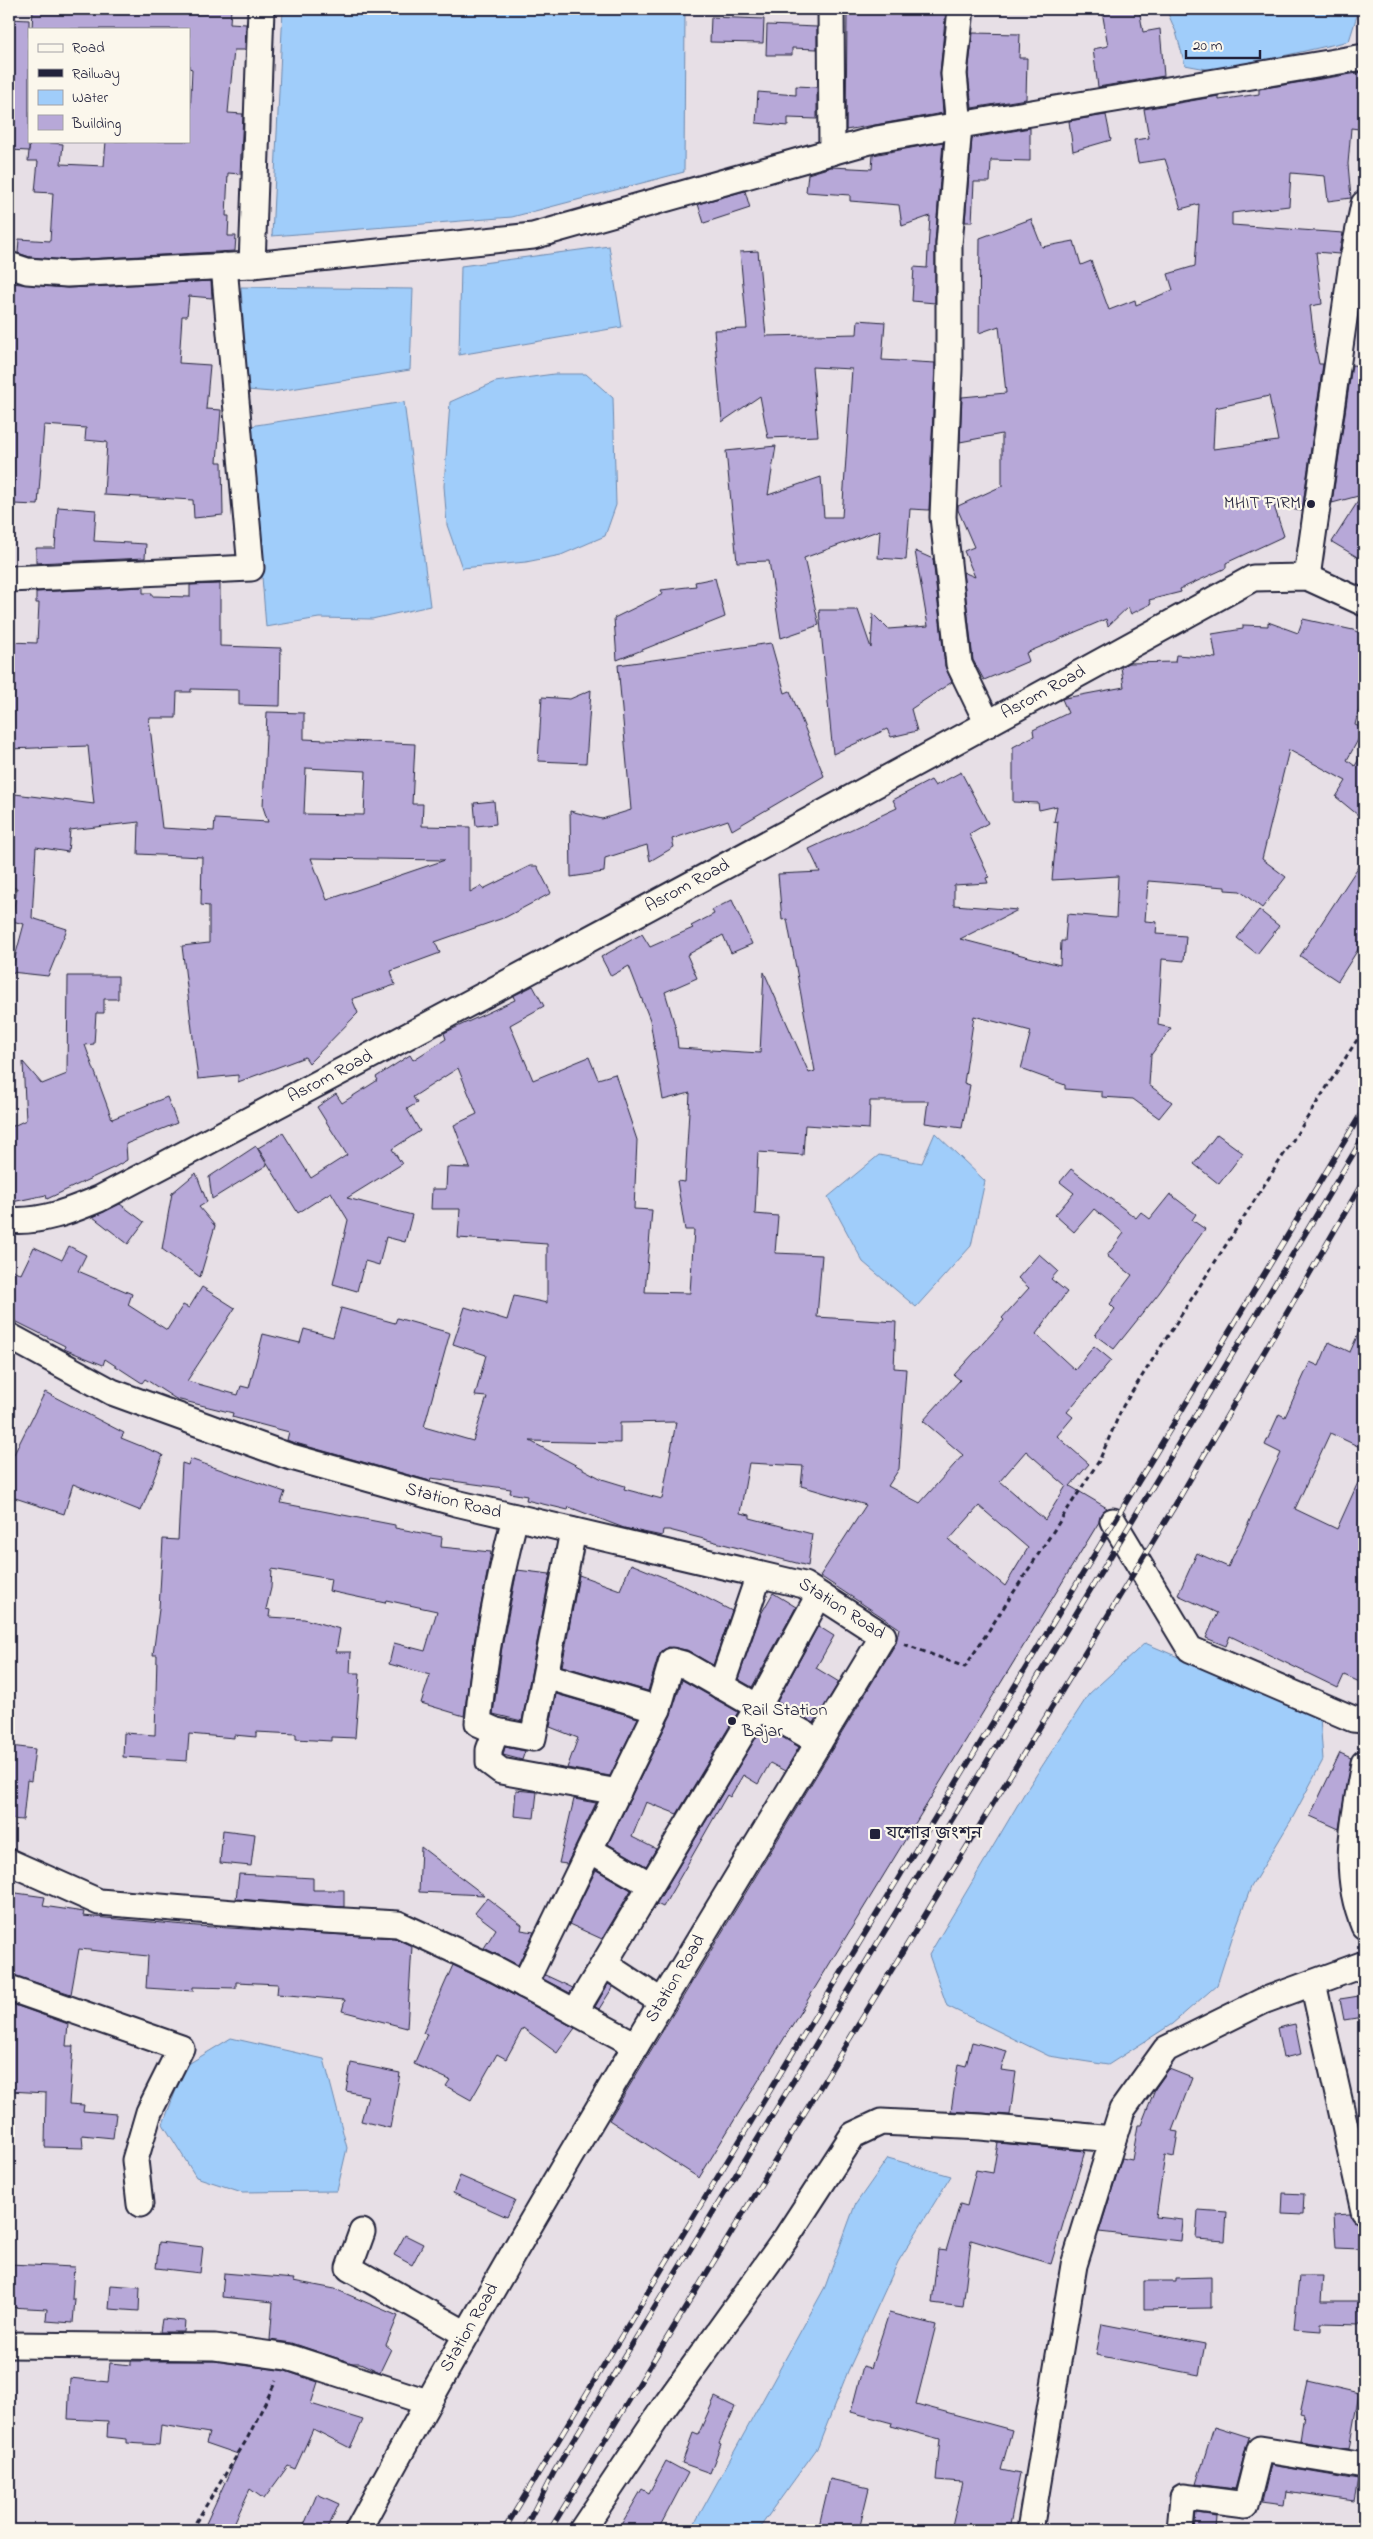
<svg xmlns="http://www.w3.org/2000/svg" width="1373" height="2539" font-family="'Indie Flower','Noto Sans Bengali',sans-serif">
	<rect width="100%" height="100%" fill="#e7dfe6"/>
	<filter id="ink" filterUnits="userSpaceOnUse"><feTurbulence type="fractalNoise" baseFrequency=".02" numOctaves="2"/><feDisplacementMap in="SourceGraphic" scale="10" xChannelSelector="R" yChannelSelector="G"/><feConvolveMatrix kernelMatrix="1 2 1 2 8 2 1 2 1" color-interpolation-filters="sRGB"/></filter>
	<g filter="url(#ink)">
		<g fill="#a0cdfa" stroke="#6e89ae">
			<path d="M283 9H685L684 172 512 217 272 236Z"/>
			<path d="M1166 9H1359L1349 41 1217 71 1185 65 1176 32Z"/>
			<path d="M609 246 622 327 459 355 461 266Z"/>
			<path d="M241 287 413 289 410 370 272 392 247 390Z"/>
			<path d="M554 374H586L613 398 616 505 605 536 561 555 526 562 462 568 447 525 444 486 450 402 495 382Z"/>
			<path d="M404 402 430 606 372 619 319 618 266 627 250 426Z"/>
			<path d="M935 1133 985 1181 971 1246 916 1307 863 1262 828 1197 879 1155 922 1163Z"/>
			<path d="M1145 1643 1320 1717 1323 1760 1293 1817 1251 1887 1233 1935 1217 1985 1172 2024 1108 2065 1049 2056 947 2006 929 1955 1024 1794 1089 1694Z"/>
			<path d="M231 2038 324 2059 347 2148 337 2191 242 2192 196 2177 163 2124 185 2066Z"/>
			<path d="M888 2158 951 2176 898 2262 848 2371 818 2447 758 2530H691L825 2287 855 2205Z"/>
		</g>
		<g fill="#b7a8d8" stroke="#22223b" fill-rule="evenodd">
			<path d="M33 9H231L230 23 246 24 245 50H234L228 113 243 114 240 174 228 173 226 216H229L228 236H236L235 251 67 260 30 257 18 253 19 239 50 241 53 193 35 192 38 161H28L30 141 63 144 61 164 104 166 106 141H189L192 69 189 68V29H32Z"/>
			<path d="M847 9H946L940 73 943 113 846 130Z"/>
			<path d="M1113 9H1139L1143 32 1160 29 1164 76 1098 87 1093 49 1108 46 1102 11Z"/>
			<path d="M711 17 764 19 763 43 710 42Z"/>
			<path d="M9 19 29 20V151L9 150Z"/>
			<path d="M767 25 817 27V49L792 48V55H766Z"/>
			<path d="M973 33 1020 34 1019 58H1027L1026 99 972 108 968 74Z"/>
			<path d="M1364 72 1359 129 1351 128 1348 164 1351 198 1328 201 1325 176 1291 173 1289 206 1232 213V225L1343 233 1339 254 1316 252 1322 304 1310 306 1315 346 1319 364H1323L1302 511 1274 506 1284 536 1226 563V568L1180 589 1181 592 1149 600 1151 604 1131 614 1128 607 1108 626 1106 619 1026 653 1029 661 984 680 973 660 963 572 975 577 964 551 974 547 958 510V506L1002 486V434L960 442 962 397 1006 393 999 326 979 333 980 238 1031 219 1042 247 1074 241 1081 265 1091 261 1109 310 1135 300 1136 305 1173 290 1168 274 1195 266 1199 204 1181 209 1165 159 1138 163 1134 140 1149 138 1144 109 1219 96V100L1259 94V89ZM1269 396 1278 441 1213 449 1215 408Z"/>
			<path d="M796 86 817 87V119L788 118V126L756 123 758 92 796 95Z"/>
			<path d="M1106 115 1111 140 1073 151 1069 121Z"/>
			<path d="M1030 128V161L991 160 990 182H974L972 222H965L972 138Z"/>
			<path d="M943 142 935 243V303L912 301 914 267 927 268 930 216 902 226 899 205 850 201V195L806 192 808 174 831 167 872 169 873 155Z"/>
			<path d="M745 191 750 208 704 223 698 204Z"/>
			<path d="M758 251 766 336 857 334 858 320 885 322 882 360 935 363 929 510 910 509 906 560 878 558 880 530 804 558 819 625 781 638 769 561 737 562 726 451 776 446 768 495 821 477 824 517H842L852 369 812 367 818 436 768 438 760 396 722 422 714 330 747 329 740 252Z"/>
			<path d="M211 281 212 298 189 296 187 316H182L179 363 210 365 206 409 221 410 217 462H222L223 515 194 518 193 500 104 495 107 442 85 440 86 428 44 425 38 505 13 504 14 478 9 477 10 283 68 288Z"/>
			<path d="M1352 365 1364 366V561L1332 542 1362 495 1332 503Z"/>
			<path d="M58 507 96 510 94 541 146 544 145 558 36 563V548H55Z"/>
			<path d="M915 551 933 559 945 666 952 682 911 709 917 731 891 737 887 729 833 754 819 610H858L871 648 873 614 888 629 928 626Z"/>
			<path d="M715 578 725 617 617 660 614 618 663 594 661 590 696 586 695 582Z"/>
			<path d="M220 584V646L281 648 280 706 239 705V690L191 689V692H177L176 718H149L162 828 214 831 215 819 268 822 263 807 267 712 304 713V739L415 744 412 804H423L422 826 470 827V892L481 886 483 889 530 866H537L551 893 506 917 435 942 440 953 391 971 395 985 352 999 358 1013 309 1063 305 1057 238 1082V1075L198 1079 182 946 209 943V906L201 905 202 857 138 854 139 822 70 830 68 852 36 847 32 918 67 929 48 976 11 972 24 924 12 921 17 888H9V857H12L15 794 94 804 88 746 9 749V642L37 643 39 603H36V592L143 587V593H152V596L190 597V585ZM306 768 366 771 364 815 304 814ZM311 858 445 860 327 900Z"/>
			<path d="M1303 619 1353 630 1364 635V688L1355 725 1364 729 1347 760 1355 766 1364 750V820L1336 797 1346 781 1289 750 1262 859 1286 877 1262 908 1240 891 1225 890V887L1148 881 1145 921 1157 922 1156 934 1186 936 1184 961 1162 959 1158 1025 1171 1028 1151 1055 1149 1085 1172 1102 1159 1118 1133 1099 1102 1097V1092L1065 1089V1085L1021 1069 1031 1031 974 1016 964 1083 970 1085 962 1128 925 1123 928 1101H870L869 1129 805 1125 803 1155 758 1152 755 1214 778 1216 775 1253 822 1255 817 1317 896 1322 894 1368 906 1369 899 1469 888 1486 920 1503 963 1455 923 1421 960 1380 954 1375 1004 1320 1002 1318 1029 1288 1018 1278 1039 1254 1058 1271 1051 1279 1067 1292 1036 1334 1075 1370 1094 1346 1111 1360 1067 1412 1073 1417 1057 1436 1089 1464 1070 1486 1107 1508 1101 1514 1099 1522 699 2178 609 2120 896 1643 899 1628 820 1576 866 1505 801 1486 803 1466 749 1463 740 1513 750 1515V1518L812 1534 808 1566 669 1530H663L662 1536 624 1528 569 1507 568 1510 526 1500 527 1496 510 1493 511 1489 431 1478 430 1481 292 1442 287 1440 289 1432 232 1417 233 1413 176 1399 145 1379 142 1383 105 1359 103 1365 64 1349 65 1346 9 1318V1268L21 1274 34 1247 62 1260 69 1246 86 1255 78 1271 132 1294 128 1305 167 1330 183 1305 189 1308 202 1287 235 1308 187 1381 238 1395 241 1386 249 1388 263 1334 300 1343 304 1329 333 1337 341 1308 395 1323 397 1318 450 1333 424 1427 473 1441 487 1397 475 1396 486 1355 453 1344 465 1307 507 1320 514 1296 547 1303V1244L458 1238 460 1209H431L432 1189H446L447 1167 470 1168 454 1125 477 1114 458 1068 413 1097 417 1103 407 1109 420 1131 392 1149 402 1164 347 1198 412 1215 405 1242 386 1237 379 1265 365 1261 357 1291 333 1284 348 1220 331 1192 298 1213 258 1148 283 1133 311 1178 347 1155 317 1107 336 1094 342 1103 378 1080 376 1077 410 1055 413 1060 446 1039 444 1033 515 1000 513 996 533 986 544 1006 510 1025 533 1080 589 1057 598 1079 615 1074 637 1140 634 1209 652 1210 645 1292 690 1293 694 1230H685L677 1181 685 1182 690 1093 663 1100 650 1020 629 966 611 976 601 957 642 934 650 947 693 928 691 926 714 914 712 910 732 900 752 944 731 953 723 935 687 955 697 978 665 992 676 1029 678 1048 760 1053 764 972 809 1073 815 1071 787 919 782 920 778 874 820 872 809 849 897 808 893 800 931 780 935 786 961 772 988 823 969 834 989 877 986 878 988 883 954 885V905L1018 910 960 939 1060 965 1061 941H1065L1067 914 1116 918 1118 876 1052 880 1058 821 1054 822 1057 806 1039 810 1038 803 1013 802V747L1034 736 1033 730 1068 713 1062 699 1065 698 1124 687 1121 667 1128 663 1175 662 1176 655 1216 658 1212 634 1243 629V625L1268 626V622L1298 633ZM676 1422 662 1499 624 1489 625 1486 602 1479 530 1441 620 1443V1423ZM1026 1451 1066 1486 1045 1520 1000 1481ZM979 1506 1028 1548 1005 1586 949 1540Z"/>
			<path d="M771 643 785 693 790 691 824 776 732 830 728 820 672 839 674 847 650 861 647 845 605 858 604 872 571 877 570 811 602 819 631 810 618 665Z"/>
			<path d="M591 690 586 763 538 761 542 697 570 699Z"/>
			<path d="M494 801 496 824 476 826 474 803Z"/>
			<path d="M1364 858V940L1338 981 1300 956Z"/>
			<path d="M1259 910 1279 926 1257 954 1237 938Z"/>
			<path d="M68 976H118V999H104V1013H96L94 1044 85 1045 112 1119 167 1097 177 1123 126 1144 127 1160 115 1167 47 1199 46 1195 12 1202 9 1177V1128L26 1120 23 1062 42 1084 67 1074Z"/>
			<path d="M1217 1134 1243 1153 1219 1184 1194 1164Z"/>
			<path d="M256 1146 267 1165 212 1199 209 1177Z"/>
			<path d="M1071 1169 1136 1218 1141 1212 1150 1219 1170 1194 1196 1214 1192 1220 1205 1229 1159 1293 1114 1349 1095 1335 1115 1309 1110 1304 1132 1275 1107 1256 1124 1233 1094 1209 1074 1232 1055 1215 1074 1193 1060 1182Z"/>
			<path d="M196 1173 207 1202 199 1207 215 1226 200 1277 162 1249 172 1193Z"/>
			<path d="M120 1204 144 1222 128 1244 93 1217Z"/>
			<path d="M1364 1321V1449L1330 1433 1295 1509 1337 1529 1364 1469V1684L1344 1675 1338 1688 1230 1636 1226 1646 1206 1638 1217 1613 1178 1595 1197 1553 1228 1567 1281 1453 1265 1445 1279 1414 1285 1417 1310 1362 1319 1366 1329 1342 1350 1352Z"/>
			<path d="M45 1392 124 1433 121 1438 163 1455 141 1511 73 1484 64 1514 9 1496V1455L13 1456Z"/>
			<path d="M190 1459 285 1492 281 1503 395 1525V1528L442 1537 441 1547 491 1552 474 1643 464 1716 421 1703 430 1675 389 1664 394 1643 425 1651 437 1611 386 1600 385 1603 329 1591 331 1579 272 1569 271 1588 266 1609 270 1610 269 1617 304 1619 340 1629 336 1652H351L350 1673H360L355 1738 331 1737V1741L296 1739V1734L256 1732V1737L234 1735V1738L189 1734 187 1761 123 1757 124 1733 155 1735 157 1655H153L159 1609 163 1539 178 1540 182 1463 188 1465Z"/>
			<path d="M631 1564 680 1584 732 1611 713 1665 687 1650 668 1647 658 1657 648 1691 562 1666 579 1575 620 1590Z"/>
			<path d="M517 1570 550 1574 522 1721 493 1714 502 1647Z"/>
			<path d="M773 1593 796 1607 752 1687 738 1679 761 1614Z"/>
			<path d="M818 1626 834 1636 816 1668 839 1682 814 1723 777 1702Z"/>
			<path d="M682 1680 738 1712 677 1814 646 1802 632 1837 656 1849 646 1866 608 1844 671 1715Z"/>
			<path d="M556 1694 638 1718 610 1776 567 1768 578 1738 550 1727Z"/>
			<path d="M763 1726 799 1747 785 1771 770 1763 758 1784 743 1775 730 1797 727 1795 663 1907 657 1904 649 1916Z"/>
			<path d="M10 1746 35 1749 31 1781 27 1780 23 1820 9 1819Z"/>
			<path d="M505 1747 525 1751 522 1760 503 1755Z"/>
			<path d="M1340 1753 1351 1758 1339 1829 1310 1816Z"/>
			<path d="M516 1790 537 1792 534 1818 514 1816Z"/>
			<path d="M574 1799 596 1803 567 1864 559 1863Z"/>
			<path d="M223 1830 255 1834 251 1866 220 1863Z"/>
			<path d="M421 1847 484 1895 419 1892Z"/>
			<path d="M596 1870 631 1890 602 1939 569 1924Z"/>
			<path d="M239 1874 313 1878V1890H344V1907L236 1899Z"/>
			<path d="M9 1892 45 1897 43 1906 84 1912 83 1916 197 1926 394 1938 412 1946 407 2028 342 2011 345 2000 277 1994 278 1984 236 1982V1988L193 1987V1991L146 1988 148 1956 79 1949 71 1994 9 1974Z"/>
			<path d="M487 1898 522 1925 521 1930 534 1932 518 1965 484 1948 496 1929 475 1913Z"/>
			<path d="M453 1965 491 1983 575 2028 557 2053 523 2028 506 2059 497 2054 471 2100 446 2086 450 2080 414 2064 427 2034 423 2033Z"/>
			<path d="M545 1975 573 1988 570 1993 543 1979Z"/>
			<path d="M608 1984 613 1987 599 2009 595 2007Z"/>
			<path d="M1359 1996 1363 2017 1344 2020 1340 1999Z"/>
			<path d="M9 2003 68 2024 66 2046H73L69 2104 84 2105 83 2111 116 2114 113 2138 82 2135 83 2148 45 2147 46 2093 9 2091Z"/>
			<path d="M1295 2024 1301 2054 1283 2058 1277 2028Z"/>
			<path d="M972 2042 1007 2051 1001 2070 1016 2072 1010 2115 951 2111 958 2064 966 2066Z"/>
			<path d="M351 2063 400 2073 390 2128 361 2121 368 2096 346 2091Z"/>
			<path d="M1169 2069 1192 2078 1172 2131 1178 2132 1174 2157 1165 2155 1156 2217 1183 2220 1181 2241 1099 2232 1122 2158 1132 2160 1138 2125H1141L1155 2089Z"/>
			<path d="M998 2143 1085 2151 1051 2264 971 2240 963 2307 932 2303 938 2250 946 2251 960 2204 967 2206 976 2170 993 2173Z"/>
			<path d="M460 2176 515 2200 507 2217 453 2193Z"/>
			<path d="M1283 2193 1304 2194 1303 2215 1282 2214Z"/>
			<path d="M1198 2210 1227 2212 1225 2241 1196 2239Z"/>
			<path d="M1350 2214 1359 2224 1360 2249 1336 2248 1334 2215Z"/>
			<path d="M405 2235 423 2244 412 2265 394 2255Z"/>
			<path d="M159 2242 203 2247 200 2273 156 2268Z"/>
			<path d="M9 2264 74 2267 72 2299H75L73 2323 46 2321 47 2309 9 2307Z"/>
			<path d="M224 2273 294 2279 293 2281 335 2289 398 2316 386 2345 391 2349 380 2372 360 2363H352L292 2343 270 2340 273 2302 222 2297Z"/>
			<path d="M1299 2276H1323L1321 2301H1360L1361 2324 1321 2323V2331L1294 2329Z"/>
			<path d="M1211 2277V2308L1144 2309V2281H1176V2278Z"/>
			<path d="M111 2285 140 2287 139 2311 109 2309Z"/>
			<path d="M889 2313 936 2325 916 2404 1012 2430 1001 2470 1020 2474 1009 2530H951L962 2482 936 2480 940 2439 891 2426 892 2423 851 2412 863 2366 871 2368Z"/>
			<path d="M162 2319 185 2321 184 2332H160Z"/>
			<path d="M1102 2324 1205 2344 1199 2375 1096 2355Z"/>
			<path d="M131 2361H214L285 2371 318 2382 311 2404 363 2420 350 2448 313 2429 295 2469 288 2466 264 2499 250 2489 231 2530H203L238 2454 206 2443 209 2433 161 2425 159 2445 127 2443V2439L107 2437 108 2421 68 2419 70 2378 108 2382 110 2363 131 2365Z"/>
			<path d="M1307 2381 1359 2393 1349 2449 1300 2441 1304 2414 1300 2413Z"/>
			<path d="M715 2397 735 2407 719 2443 721 2444 710 2473 682 2463 693 2433 698 2435Z"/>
			<path d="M1214 2426 1249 2437 1235 2489 1196 2484Z"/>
			<path d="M666 2461 688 2473 658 2530H618L642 2489 649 2493Z"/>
			<path d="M1271 2465 1358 2480 1354 2501 1286 2491 1284 2505 1262 2502Z"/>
			<path d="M830 2479 869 2488 859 2530H818Z"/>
			<path d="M317 2494 339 2504 327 2530H302Z"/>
			<path d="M1196 2513 1217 2516 1216 2530H1194Z"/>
		</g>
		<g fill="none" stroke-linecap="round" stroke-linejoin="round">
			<g stroke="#22223b" stroke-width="29">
				<g id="minor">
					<path d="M831 9 832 152"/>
					<path d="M961 9 954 74 959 126 949 244V369L943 517 959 664 988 724"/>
					<path d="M9 265 27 271 67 274 252 265 261 9"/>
					<path d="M252 265 533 236 877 139 1364 57"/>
					<path d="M1307 577 1352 263 1364 204"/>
					<path d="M9 579 251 568 224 266"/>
					<path id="s1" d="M9 1220C40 1223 70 1211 99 1199 486 996 871 789 1253 578L1307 577 1364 603"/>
					<path id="s2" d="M9 1336 112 1392 288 1456 456 1503 804 1585 883 1636C705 1932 522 2226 358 2530"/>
					<path d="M515 1517C498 1585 484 1653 478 1723L496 1731 533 1738 573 1531"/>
					<path d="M1113 1521 1190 1649 1353 1719 1364 1720"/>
					<path d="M546 1676 658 1709 672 1661 683 1664 819 1742"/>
					<path d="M721 1686 759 1575"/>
					<path d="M496 1731 489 1750V1762L501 1771 618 1792"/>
					<path d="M1364 1763C1354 1821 1341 1870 1364 1926"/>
					<path d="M590 1850 651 1885"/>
					<path d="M9 1862 99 1902 308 1919 398 1924 497 1970 636 2045"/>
					<path d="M604 1964 662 2002"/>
					<path d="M1313 1983 1364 2211"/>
					<path d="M524 1985 658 1709"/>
					<path d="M9 1988 181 2048 149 2112 135 2160 140 2204"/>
					<path d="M575 2012 758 1707 819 1595"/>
					<path d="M362 2232 349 2268 466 2334"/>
					<path d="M9 2345 215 2347 288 2357 427 2402"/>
					<path d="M582 2530 663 2409 786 2238 853 2135 881 2122 981 2127 1113 2139"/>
					<path d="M1030 2530 1074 2265 1122 2110 1166 2049 1263 2001 1364 1964"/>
					<path d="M1180 2530 1183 2497 1246 2505 1260 2449 1364 2466"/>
				</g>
			</g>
			<g stroke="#22223b" stroke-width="3" stroke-dasharray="5 4" stroke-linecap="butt">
				<path d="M904 1644 965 1667 1099 1461 1123 1406 1364 1029"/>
				<path d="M191 2530 247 2439 276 2381"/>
			</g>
			<use href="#minor" stroke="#fbf7ec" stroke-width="25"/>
			<g stroke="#22223b" stroke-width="5.5">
				<g id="rail">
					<path d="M504 2530 1364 1109"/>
					<path d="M524 2530 554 2472 860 1972 1364 1136"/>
					<path d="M550 2530 1174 1507 1364 1180"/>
				</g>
			</g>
			<use href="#rail" stroke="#fbf7ec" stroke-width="4" stroke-dasharray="11" stroke-linecap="butt"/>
		</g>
	</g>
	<g fill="#22223b" stroke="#fbf7ec" stroke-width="2">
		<circle cx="1311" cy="504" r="5"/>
		<circle cx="732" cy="1721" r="5"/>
		<rect x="869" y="1828" width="12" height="12" rx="2.5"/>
	</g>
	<g text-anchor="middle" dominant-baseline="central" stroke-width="4.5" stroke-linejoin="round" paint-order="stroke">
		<g font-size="18" fill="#22223b" stroke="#fbf7ec" text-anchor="start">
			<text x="1301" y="504" text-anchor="end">MHIT FIRM</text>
			<text x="742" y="1711">Rail Station<tspan x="742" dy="21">Bajar</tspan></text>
			<text x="886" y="1834">যশোর জংশন</text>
		</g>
		<g font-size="18" fill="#22223b" stroke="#fbf7ec">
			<text stroke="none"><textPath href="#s1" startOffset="1165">Asrom Road</textPath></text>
			<text stroke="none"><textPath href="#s1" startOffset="760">Asrom Road</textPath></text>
			<text stroke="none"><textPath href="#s1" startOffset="355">Asrom Road</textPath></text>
			<text stroke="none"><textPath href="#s2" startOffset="476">Station Road</textPath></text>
			<text stroke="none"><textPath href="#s2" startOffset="881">Station Road</textPath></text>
			<text transform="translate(676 1979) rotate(-59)">Station Road</text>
			<text transform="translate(470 2328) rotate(-60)">Station Road</text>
		</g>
	</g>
	<rect width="1373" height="2539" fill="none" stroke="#fbf7ec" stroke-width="30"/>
	<rect x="15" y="15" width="1343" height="2509" fill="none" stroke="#22223b" stroke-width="2" filter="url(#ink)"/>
	<rect x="28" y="28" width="162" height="115" fill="#fbf7ec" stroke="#a4a2a5"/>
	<rect x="38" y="44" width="25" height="8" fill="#fbf7ec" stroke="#a4a2a5"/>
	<text x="72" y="52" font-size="15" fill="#22223b">Road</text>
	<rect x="38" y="69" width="25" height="8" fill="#22223b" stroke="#a4a2a5"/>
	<text x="72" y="78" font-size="15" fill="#22223b">Railway</text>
	<rect x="38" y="90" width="25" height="15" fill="#a0cdfa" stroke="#a4a2a5"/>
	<text x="72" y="102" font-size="15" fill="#22223b">Water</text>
	<rect x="38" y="115" width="25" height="15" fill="#b7a8d8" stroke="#a4a2a5"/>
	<text x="72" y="128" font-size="15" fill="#22223b">Building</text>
	<path d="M1186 50v8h74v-8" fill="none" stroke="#22223b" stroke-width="2.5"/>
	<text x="1193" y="50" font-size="15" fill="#22223b" stroke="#fbf7ec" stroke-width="4" paint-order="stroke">20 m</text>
</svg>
